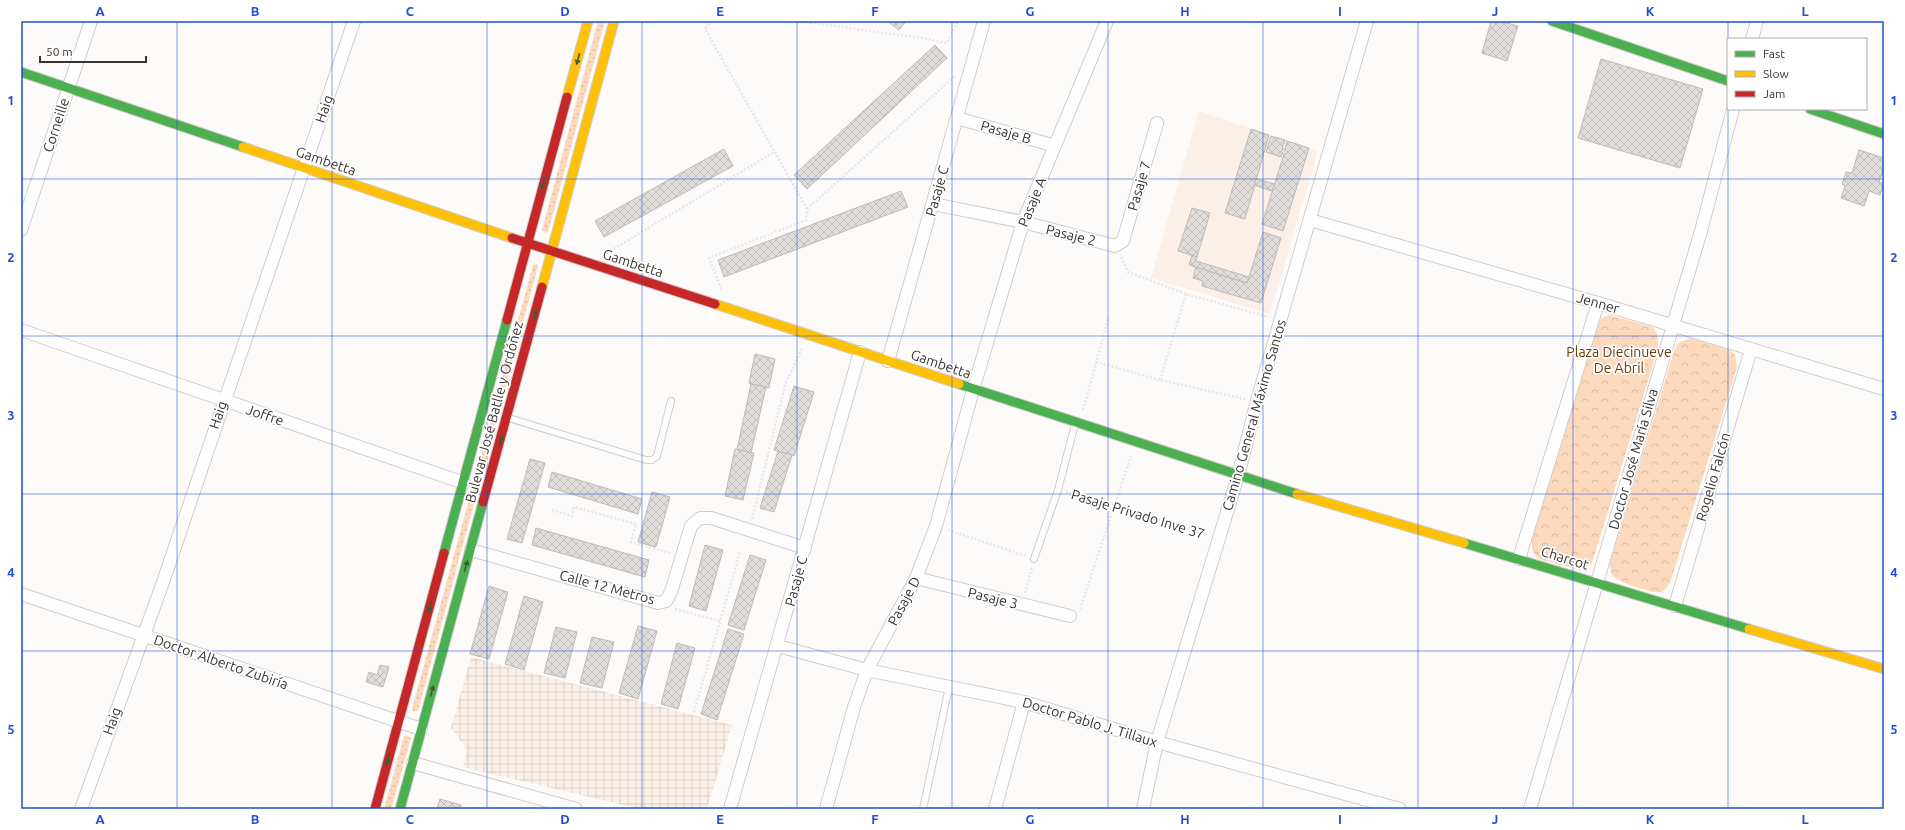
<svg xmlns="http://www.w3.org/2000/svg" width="1905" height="830" font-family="Ubuntu,sans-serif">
	<defs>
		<pattern id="industrial-grid" width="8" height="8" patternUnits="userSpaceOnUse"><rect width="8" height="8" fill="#faf0e8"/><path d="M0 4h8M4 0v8" fill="none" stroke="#d7cec7"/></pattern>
		<pattern id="grass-dots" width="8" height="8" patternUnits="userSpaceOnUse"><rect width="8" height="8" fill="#fcd9bc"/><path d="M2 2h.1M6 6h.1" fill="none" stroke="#d9bba2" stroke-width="1.8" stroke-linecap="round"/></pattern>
		<pattern id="forest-crowns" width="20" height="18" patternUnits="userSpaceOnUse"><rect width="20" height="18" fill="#fcd9bc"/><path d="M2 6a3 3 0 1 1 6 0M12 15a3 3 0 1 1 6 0" fill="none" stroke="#d9bba2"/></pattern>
		<pattern id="building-cross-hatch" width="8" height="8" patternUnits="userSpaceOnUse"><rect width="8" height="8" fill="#e1dddb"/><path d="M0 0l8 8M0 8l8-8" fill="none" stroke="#c2bebc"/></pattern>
	</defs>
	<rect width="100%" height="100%" fill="#fdfbfa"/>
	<path fill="#faf0e8" d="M1199 111 1318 151 1270 314 1151 278Z"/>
	<path fill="url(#industrial-grid)" d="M471 657 732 725 707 809H640L463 767 467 750 451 728Z"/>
	<g fill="url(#grass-dots)">
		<path d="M598 21H605L548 232 545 233 542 230Z"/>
		<path d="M537 264 538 266 418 711H413L412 709 533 265Z"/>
		<path d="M407 735 411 738 391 809H384L404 736Z"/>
	</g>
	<g fill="url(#forest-crowns)">
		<path d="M1609 315 1652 327 1657 333 1658 348 1593 560 1591 565 1580 570 1539 559C1532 553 1531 548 1532 539L1598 320Z"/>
		<path d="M1690 338 1730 350 1735 355 1737 367 1670 583C1667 587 1665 590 1660 592 1653 594 1617 582 1613 576 1610 572 1610 567 1610 563L1674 351 1677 344Z"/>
	</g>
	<g fill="url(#building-cross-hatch)" stroke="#bdbab7">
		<path d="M887 21H906L899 30Z"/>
		<path d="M1491 21H1499L1518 26 1507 61 1482 53Z"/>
		<path d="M935 45 947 58 807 189 794 175Z"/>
		<path d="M1601 59 1703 89 1680 168 1578 138Z"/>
		<path d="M1251 129 1269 135 1245 219 1225 213Z"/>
		<path d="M1271 136 1285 140 1282 149H1285L1287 141 1309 148 1283 231 1262 224 1284 154 1282 153 1281 157 1266 152Z"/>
		<path d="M724 149 733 166 604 237 595 221Z"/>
		<path d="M1859 150 1884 158V166L1879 182 1883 184 1880 195 1869 191 1864 206 1841 198 1845 186 1842 184 1846 172 1852 173Z"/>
		<path d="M1256 179 1275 184 1272 191 1254 185Z"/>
		<path d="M901 191 908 207 724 277 718 260Z"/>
		<path d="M1192 208 1210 213 1197 257 1178 251Z"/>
		<path d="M1263 232 1281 238 1261 303 1202 286 1203 281 1193 278 1196 267 1247 283Z"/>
		<path d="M1192 255 1197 257 1196 261 1249 277 1247 283 1189 265Z"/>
		<path d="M755 354 775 359 769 388 749 383Z"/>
		<path d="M751 384 766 387 751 453 737 450Z"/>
		<path d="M794 386 814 392 794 456 774 450Z"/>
		<path d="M735 449 754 453 743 500 725 496Z"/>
		<path d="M778 451 792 455 774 512 760 508Z"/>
		<path d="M530 459 545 463 522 543 507 539Z"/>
		<path d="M552 472 642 499 638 514 548 487Z"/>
		<path d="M652 492 670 497 656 547 638 542Z"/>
		<path d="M536 528 649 560 645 577 532 545Z"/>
		<path d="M705 545 723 550 706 611 689 606Z"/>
		<path d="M750 555 766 560 744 630 728 625Z"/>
		<path d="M489 586 508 592 489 659 470 654Z"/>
		<path d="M524 596 543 602 524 670 505 664Z"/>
		<path d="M638 626 657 631 638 699 619 693Z"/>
		<path d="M556 627 577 632 565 678 544 673Z"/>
		<path d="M728 629 744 634 717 720 701 714Z"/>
		<path d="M592 637 614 642 602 688 580 683Z"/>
		<path d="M677 643 695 648 678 709 661 704Z"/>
		<path d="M380 665 389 667 383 687 366 682 369 672 377 675Z"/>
		<path d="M440 799 461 805 460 809H437Z"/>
	</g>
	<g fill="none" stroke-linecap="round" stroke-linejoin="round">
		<g stroke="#d0cdca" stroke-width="8">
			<g id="lane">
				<path d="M509 418 646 460H652L657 456 671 401"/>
				<path d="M1034 559 1058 490 1075 424"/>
				<path d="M923 809 949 687"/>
			</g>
		</g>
		<g stroke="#d0cdca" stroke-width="14">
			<g id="street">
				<path d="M1752 39 1757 21"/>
				<path d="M957 118 1055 146"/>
				<path d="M933 204 1023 222 1115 246 1123 241 1157 123"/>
				<path d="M1310 220 1598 303 1884 389"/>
				<path d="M21 230 91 21"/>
				<path d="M21 330 464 483"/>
				<path d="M888 361 984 21"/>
				<path d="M471 550 658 603 666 601 671 592 691 526 700 518H711L805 548"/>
				<path d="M1519 559 1598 303"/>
				<path d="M916 578 1070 616"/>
				<path d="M21 594 421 729"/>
				<path d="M1675 606 1751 349"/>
				<path d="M778 646 867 670 1024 702 1157 742 1400 809"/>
				<path d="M413 763 576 809"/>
				<path d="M81 809 162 585 354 21"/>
				<path d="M730 809 860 352"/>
				<path d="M826 809 854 707 867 670 916 578 936 526 973 390 1023 222 1107 21"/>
				<path d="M995 809 1024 702"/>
				<path d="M1143 809 1157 742 1238 476 1257 401 1367 21"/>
				<path d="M1530 809 1701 231 1733 109"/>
			</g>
		</g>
		<g stroke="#d0cdca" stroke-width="11">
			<g id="fast">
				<path d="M1552 21 1728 81"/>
				<path d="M21 72 243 147"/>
				<path d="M1810 109 1884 134"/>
				<path d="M959 384 1297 494"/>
				<path d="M1464 543 1749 629"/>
				<path d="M444 553 507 320"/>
				<path d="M400 809 483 502"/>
			</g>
		</g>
		<g stroke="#d0cdca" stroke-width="11">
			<g id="slow">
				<path d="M567 97 588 21"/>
				<path d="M243 147 512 238"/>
				<path d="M542 287 614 21"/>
				<path d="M715 304 959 384"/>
				<path d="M1297 494 1464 543"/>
				<path d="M1749 629 1884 669"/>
			</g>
		</g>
		<g stroke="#d0cdca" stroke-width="11">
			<g id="jam">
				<path d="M512 238 715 304"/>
				<path d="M507 320 567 97"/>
				<path d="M483 502 542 287"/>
				<path d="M375 809 444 553"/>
			</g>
		</g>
		<g stroke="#e8e7e7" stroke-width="2.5" stroke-dasharray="2 2" stroke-linecap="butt">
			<path d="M712 21 705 29 807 209 806 220 709 258 722 291"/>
			<path d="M798 21 922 38 947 43 958 21"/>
			<path d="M807 209 955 76"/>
			<path d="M607 253 774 152"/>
			<path d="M1121 257 1128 272 1186 294 1269 317"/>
			<path d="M1096 362 1160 380 1245 399"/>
			<path d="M1160 380 1186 294"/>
			<path d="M1083 410 1109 316"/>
			<path d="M1066 492 1207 534"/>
			<path d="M552 510 572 516 574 507 636 524 631 542 670 553"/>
			<path d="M752 519 785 385 802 348"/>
			<path d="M948 530 1026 556"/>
			<path d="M1025 593 1032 567"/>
			<path d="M675 609 720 621"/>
			<path d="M1080 609 1131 456"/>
			<path d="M694 712 740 552"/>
		</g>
		<use href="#lane" stroke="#fffefe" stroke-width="6"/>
		<use href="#street" stroke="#fffefe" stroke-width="12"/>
		<use href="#fast" stroke="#4caf50" stroke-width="9"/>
		<use href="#slow" stroke="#ffc107" stroke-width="9"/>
		<use href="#jam" stroke="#c62828" stroke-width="9"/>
	</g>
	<defs><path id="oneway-solid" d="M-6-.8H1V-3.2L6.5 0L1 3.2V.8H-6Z"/></defs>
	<g fill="#3f593a">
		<use href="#oneway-solid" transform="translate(578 59) rotate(105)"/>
		<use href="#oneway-solid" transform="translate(543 184) rotate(105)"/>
		<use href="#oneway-solid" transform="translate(535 315) rotate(-76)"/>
		<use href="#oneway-solid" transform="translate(501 441) rotate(-75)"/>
		<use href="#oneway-solid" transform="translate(466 566) rotate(-75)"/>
		<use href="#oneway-solid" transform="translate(430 607) rotate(105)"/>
		<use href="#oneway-solid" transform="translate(432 691) rotate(-75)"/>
		<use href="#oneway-solid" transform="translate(388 759) rotate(105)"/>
	</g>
	<path fill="none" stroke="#1d4ed8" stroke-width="1" stroke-opacity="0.55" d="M177 21V809M332 21V809M487 21V809M642 21V809M797 21V809M952 21V809M1108 21V809M1263 21V809M1418 21V809M1573 21V809M1728 21V809M21 179H1884M21 336H1884M21 494H1884M21 651H1884"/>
	<g text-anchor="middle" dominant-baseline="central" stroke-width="3.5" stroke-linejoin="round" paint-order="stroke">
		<g font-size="14" fill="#393430" stroke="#fff">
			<text transform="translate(324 109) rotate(-71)">Haig</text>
			<text transform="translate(56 125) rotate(-72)">Corneille</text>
			<text transform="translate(1006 132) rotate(16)">Pasaje B</text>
			<text transform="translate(326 161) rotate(19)">Gambetta</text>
			<text transform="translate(1139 186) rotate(-74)">Pasaje 7</text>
			<text transform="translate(937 191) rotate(-74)">Pasaje C</text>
			<text transform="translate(1032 202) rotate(-68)">Pasaje A</text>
			<text transform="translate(1071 235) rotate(14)">Pasaje 2</text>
			<text transform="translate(633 263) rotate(18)">Gambetta</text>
			<text transform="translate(1598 303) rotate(16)">Jenner</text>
			<text transform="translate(941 364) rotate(19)">Gambetta</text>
			<text transform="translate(494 412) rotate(-75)">Bulevar José Batlle y Ordóñez</text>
			<text transform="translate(218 415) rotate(-71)">Haig</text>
			<text transform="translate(265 415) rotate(19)">Joffre</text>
			<text transform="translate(1254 415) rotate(-74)">Camino General Máximo Santos</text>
			<text transform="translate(1633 459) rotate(-74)">Doctor José María Silva</text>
			<text transform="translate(1713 477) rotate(-74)">Rogelio Falcón</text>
			<text transform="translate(1138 514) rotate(17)">Pasaje Privado Inve 37</text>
			<text transform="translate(1565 558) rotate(17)">Charcot</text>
			<text transform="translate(796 581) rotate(-75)">Pasaje C</text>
			<text transform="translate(607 587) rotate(15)">Calle 12 Metros</text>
			<text transform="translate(993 598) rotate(14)">Pasaje 3</text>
			<text transform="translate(904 601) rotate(-62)">Pasaje D</text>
			<text transform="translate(221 662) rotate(19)">Doctor Alberto Zubiría</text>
			<text transform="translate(112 721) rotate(-70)">Haig</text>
			<text transform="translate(1090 722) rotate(17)">Doctor Pablo J. Tillaux</text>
		</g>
		<g font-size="14" fill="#683c0c" stroke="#fff">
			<text x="1619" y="352">Plaza Diecinueve<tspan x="1619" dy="16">De Abril</tspan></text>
		</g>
	</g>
	<rect width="1905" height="830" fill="none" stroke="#ffffff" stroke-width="44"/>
	<rect x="1727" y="38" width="140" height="72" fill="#ffffff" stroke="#b0aeac"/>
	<rect x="1735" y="51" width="20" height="6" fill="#4caf50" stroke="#b0aeac"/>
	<text x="1763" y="58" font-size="12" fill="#393430">Fast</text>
	<rect x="1735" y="71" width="20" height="6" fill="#ffc107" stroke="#b0aeac"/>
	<text x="1763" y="78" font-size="12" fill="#393430">Slow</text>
	<rect x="1735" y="91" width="20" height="6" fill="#c62828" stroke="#b0aeac"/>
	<text x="1763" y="98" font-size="12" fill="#393430">Jam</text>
	<path d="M40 56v6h106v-6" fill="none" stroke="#393430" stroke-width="2"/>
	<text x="46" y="56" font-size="12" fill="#393430" stroke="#ffffff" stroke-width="3" paint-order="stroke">50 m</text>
	<rect x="22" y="22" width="1861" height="786" fill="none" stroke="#1d4ed8" stroke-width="1.5"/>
	<g font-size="13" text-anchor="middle" font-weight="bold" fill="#1d4ed8">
		<text x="100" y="16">A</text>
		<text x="255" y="16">B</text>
		<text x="410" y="16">C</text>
		<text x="565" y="16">D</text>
		<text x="720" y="16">E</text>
		<text x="875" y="16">F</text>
		<text x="1030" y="16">G</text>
		<text x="1185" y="16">H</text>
		<text x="1340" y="16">I</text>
		<text x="1495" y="16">J</text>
		<text x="1650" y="16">K</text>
		<text x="1805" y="16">L</text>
		<text x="11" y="105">1</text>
		<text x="1894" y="105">1</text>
		<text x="11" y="262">2</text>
		<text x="1894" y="262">2</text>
		<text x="11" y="420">3</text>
		<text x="1894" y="420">3</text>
		<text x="11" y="577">4</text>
		<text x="1894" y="577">4</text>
		<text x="11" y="734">5</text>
		<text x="1894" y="734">5</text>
		<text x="100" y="824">A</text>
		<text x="255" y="824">B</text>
		<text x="410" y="824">C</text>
		<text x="565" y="824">D</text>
		<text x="720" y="824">E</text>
		<text x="875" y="824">F</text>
		<text x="1030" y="824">G</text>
		<text x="1185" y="824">H</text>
		<text x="1340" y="824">I</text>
		<text x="1495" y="824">J</text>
		<text x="1650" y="824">K</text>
		<text x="1805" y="824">L</text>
	</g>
</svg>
